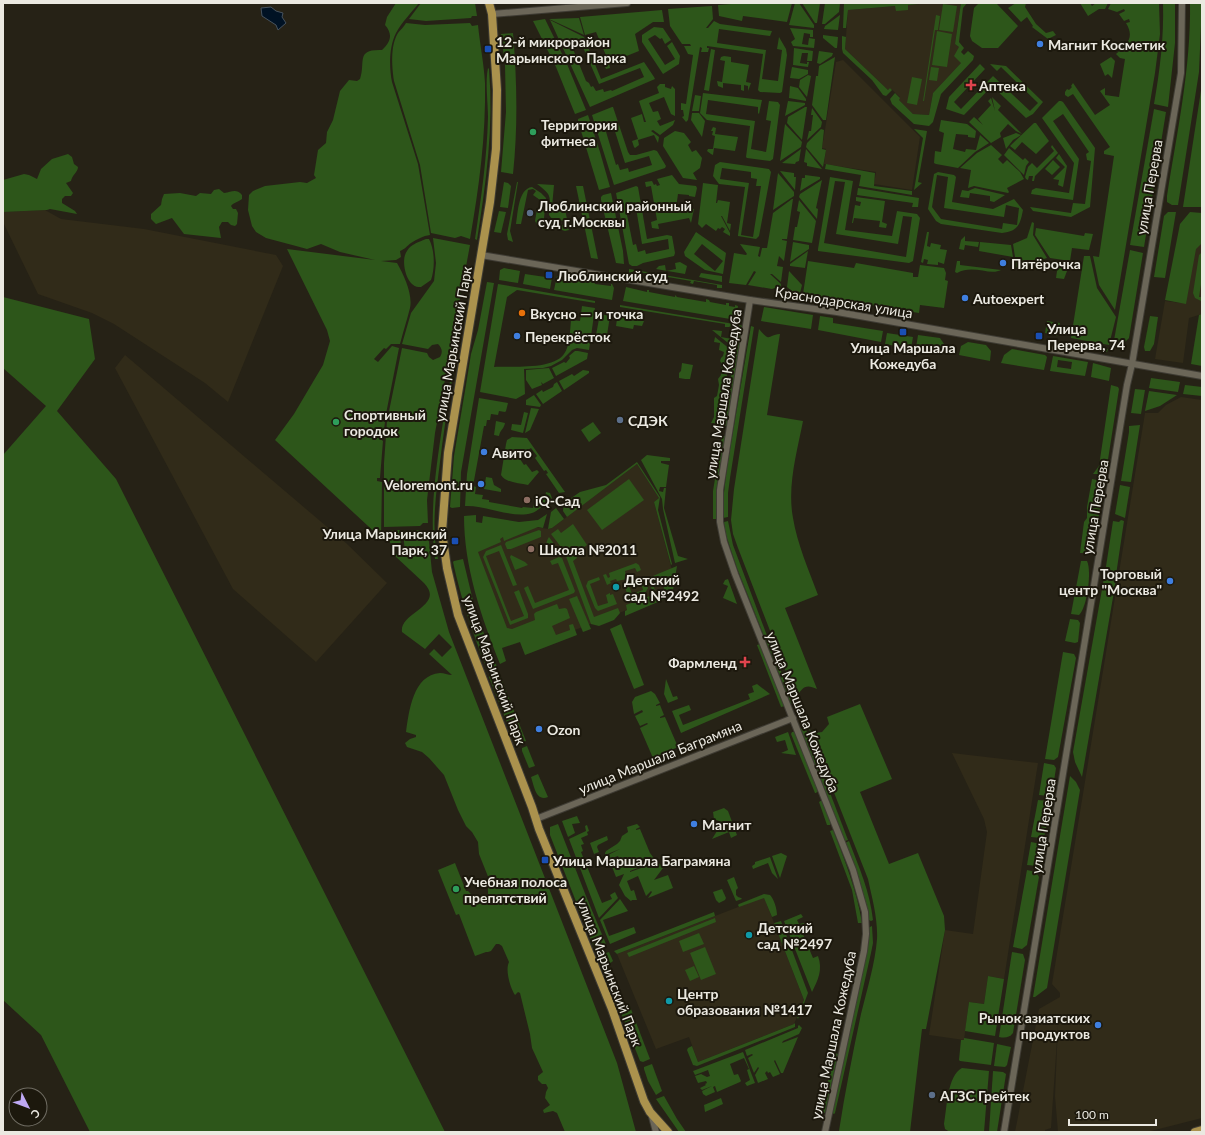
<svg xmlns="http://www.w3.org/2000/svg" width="1205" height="1135" font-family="Lato,sans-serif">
	<rect width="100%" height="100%" fill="#262216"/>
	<g fill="#312b19">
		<path d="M930 3H961L955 44 959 47 961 63 933 93 929 115 913 114 898 99 900 97 890 88 888 90 845 49 848 10 896 6V11L908 5Z"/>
		<path d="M843 60 920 137 912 190 874 184 876 172 824 164 826 149 822 148 836 62Z"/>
		<path d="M45 210 61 219 144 229 276 255 283 266 228 402 205 383 114 324 92 313 38 294 3 222V212Z"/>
		<path d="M1202 234V314L1189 318 1183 363 1155 359 1165 301 1181 303 1192 245Z"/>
		<path d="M125 355 346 543 387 583 316 662 233 589 115 368Z"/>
		<path d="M1181 397 1202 400V1118L1147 1132H1058L1055 1096 1058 1025 1051 1128 1045 1130V1132H1015L1039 1009 1060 997V993L1052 984 1145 413H1158L1166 405Z"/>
		<path d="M637 464 659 498 654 502 672 570 663 596 549 640H497L472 545 493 521 549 529 552 528Z"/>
		<path d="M952 753 1038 763 1004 979 988 976 984 1004 969 1002 964 1040 929 1035 945 930 973 934 987 832 984 819Z"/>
		<path d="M764 897 804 1000 794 1024 698 1062 689 1037 656 1049 617 954Z"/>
	</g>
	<g fill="#2d561a" fill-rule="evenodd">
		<path d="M396 3H419C411 13 402 22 396 33 389 47 389 67 392 82L418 164 430 235C423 236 417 239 411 243 407 246 405 249 400 251L401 257 396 260 381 261 397 263C404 275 413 295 410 308 407 320 403 332 400 344H391L386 349 384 348 374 359 378 362 392 346 399 348 385 419 382 416 381 420 385 422 383 437 380 434 379 438 383 441 380 478H377V481L382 482 381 538 275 440 294 414 323 365 330 341 327 330 287 249 375 260 340 252 321 244 307 249 296 246 266 238 256 232 252 226 248 210 249 195 253 191 265 186 300 182 307 183 316 178 314 175 318 150 326 143 327 132 333 120 340 91 349 80 357 81 360 79C366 62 355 49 382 50 391 42 393 34 385 25L387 17Z"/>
		<path d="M421 3H475L477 16H472L471 18 426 21 409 19Z"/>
		<path d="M744 3H792L787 22 743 16 742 21 719 16 718 5Z"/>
		<path d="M795 3H799L814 25V28L789 25Z"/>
		<path d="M802 3H820L817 23H815Z"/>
		<path d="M825 3H840L839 12 825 24H822Z"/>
		<path d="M844 3H930L908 5V10L896 11 895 6 848 10 846 28H843Z"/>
		<path d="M961 3H967L963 8 959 42 964 48 961 52 964 55 968 51 974 56 973 60 941 94 933 122 929 126 914 124 892 104 890 99 895 93 900 98 899 100 913 114 929 115 933 93 961 63 954 56 959 47 955 44Z"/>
		<path d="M979 3H996L1018 26 998 48H982L972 41 970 36 974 8Z"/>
		<path d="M1016 3H1026L1025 7 1036 24 1046 33 1053 31 1056 35 1048 39 1032 27 1033 26 1027 17 1021 22 1008 8Z"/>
		<path d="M1080 3H1090L1092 6 1096 3H1108L1105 9H1099L1088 16Z"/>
		<path d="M1111 3H1159L1160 34 1155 73 1115 310 1099 285 1093 256 1099 257 1114 156 1104 154V151L1110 147 1073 94 1068 97 1065 95V92L1067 89 1069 90 1072 87 1071 86 1073 83 1095 115 1110 105 1100 91 1105 88V95L1119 97 1125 59 1120 58 1116 54C1127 44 1135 38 1126 23L1130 22 1129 19 1124 21 1119 14 1125 11 1124 9 1117 12 1108 9Z"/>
		<path d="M1163 3H1175V43L1168 107 1154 104C1160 70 1164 37 1163 3Z"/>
		<path d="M1190 3H1202L1199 72 1178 205H1172L1167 202V196C1177 132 1191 68 1190 3Z"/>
		<path d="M943 4 957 6 953 32 939 30Z"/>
		<path d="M712 6 713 19 706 28H708L714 21 720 24 772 31 770 36 719 29 717 43 766 50 762 79 778 81 782 50 777 49 779 37 786 49 787 55 782 92 780 93 760 92 758 90 763 54 707 46V48H709L708 52H701L702 48 700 47 688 120 686 122 682 117 684 116 683 110H681V103L686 104 693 55 688 54 684 46H691L690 44H682L670 26 668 9Z"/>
		<path d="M662 10 664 22H653L635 34 639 51 609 63 610 68 606 69 603 62 608 60 596 32 585 35 580 17Z"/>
		<path d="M840 15 838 30 824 29 825 26Z"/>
		<path d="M936 15 940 16 938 30H935L924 101H923Z"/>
		<path d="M579 18 584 35 549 19Z"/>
		<path d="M545 19 567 64 586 110 575 114 556 67 533 21Z"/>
		<path d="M550 20 584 37 601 79 644 62 654 77 655 79 590 107ZM582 45 599 84 640 68 644 77 612 91 611 90 604 92 603 89 596 91 593 86 591 87 589 83 586 81 573 49Z"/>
		<path d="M406 23 425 25 470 23 472 26 478 25C480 45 484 64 485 83 486 136 479 188 470 239L461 236 455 238 431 233 420 165 394 81C392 67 390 46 398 33 400 30 404 27 406 23Z"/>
		<path d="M654 27 663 28 671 40 665 44 662 38 660 39 655 35 648 39 665 65 675 59 667 46 672 42 680 56 679 64 663 74 642 42V35Z"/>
		<path d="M790 28 813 30V37H810V34L804 33 802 44 808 45 809 38 815 39 814 48 793 46 791 42 795 39Z"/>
		<path d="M937 31 952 34 947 67 932 65Z"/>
		<path d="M513 33C517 80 518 127 513 174L501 172 506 112 505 65 501 34Z"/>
		<path d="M823 35 838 37 837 48H835L823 38Z"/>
		<path d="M842 36 846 37 845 49 888 90 890 88 892 90 886 96 883 95 872 80 843 53 842 49Z"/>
		<path d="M794 48 813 51 812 61H807L808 53H802L800 63 807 64V62H809L808 67 793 65Z"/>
		<path d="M711 49 715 50 709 91 704 90Z"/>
		<path d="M819 51 833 53 832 56 820 64 817 63Z"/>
		<path d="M724 56 731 57V62L749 65 746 82 751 83 748 91V86L744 85V91L741 90V85L723 83V88L718 86 717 81 722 82 725 61 720 60 721 57Z"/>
		<path d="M835 57 826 120H823L812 105 816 76H818L819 66Z"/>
		<path d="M1111 57 1115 61 1112 78 1108 74 1105 76 1100 64Z"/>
		<path d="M980 64 985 69 954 102 961 109 993 76 1030 111 1038 103 1001 67 997 71 990 64 1006 66 1043 102 1033 114 1026 118 992 86 964 115 946 109 949 97Z"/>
		<path d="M792 67 808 70V74L799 79 790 78Z"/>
		<path d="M931 67 939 68 937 81 929 80Z"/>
		<path d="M488 68 489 69C494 126 486 183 477 240L475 239C481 199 487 158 488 117 488 103 485 81 488 68Z"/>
		<path d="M808 75 811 76 807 97 799 87 800 80Z"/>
		<path d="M912 77 922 79 917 105 907 103Z"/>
		<path d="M660 84H665V87L671 89 672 86 675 89V116L671 114 664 97 649 103 653 112 658 111 661 119 657 121 660 126 675 120 673 125 660 135 653 130 651 131 659 137 658 143 654 135 638 140 639 145 635 148 634 147 632 141 638 139 631 118 642 114 644 122H646L639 101 659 93 657 87Z"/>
		<path d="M1202 84V207H1183Z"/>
		<path d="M790 86 798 88 806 99V101L789 98Z"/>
		<path d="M703 93 762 100 759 114 758 113V107L708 100 706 114 755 121 751 149 766 152 771 121 766 120 769 101 778 102 780 105 773 159 770 161 747 158 746 157 750 126 707 120 700 113Z"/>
		<path d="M695 95 701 96 699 111H692Z"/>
		<path d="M992 97 1001 106 998 110 1022 134 1016 131 1008 124 1000 133 1001 137 991 143 969 122 974 117 983 125 978 119 991 105 988 101 991 98 995 111Z"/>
		<path d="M788 101 805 103V105L785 116Z"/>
		<path d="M1059 101H1061L1063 102 1095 148 1090 207 1071 217 1033 211 1030 207 1071 213 1073 203 1085 204 1091 161 1087 160 1086 154 1089 152 1063 114 1053 121 1079 159 1073 200 1031 194 1032 190 1036 188 1069 193 1074 163 1042 118Z"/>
		<path d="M612 107H613L628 152 630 155H636L654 150 657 151 666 166 665 168 614 185 592 115ZM612 122 625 163 649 156 652 165 629 172 628 168 620 170 618 164 616 165 604 125Z"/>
		<path d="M805 107H807L802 140 787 123 788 117Z"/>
		<path d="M812 108 822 122 821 127 807 140 809 131H811L813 115H811Z"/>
		<path d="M1154 109 1166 112 1144 247 1130 245Z"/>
		<path d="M692 113H699L705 121 702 137 691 120Z"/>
		<path d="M588 115 600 152 610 187 599 190 578 121V119Z"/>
		<path d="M941 120 967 124 976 131 975 138 968 137V135L956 134 953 149 965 152 966 149 976 150 980 135 989 143 975 152 958 168 936 164 934 163 935 151 941 152 944 133 939 131Z"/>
		<path d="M1034 123H1036L1049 141 1036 154 1022 142 1015 150 1010 146Z"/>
		<path d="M785 124 802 142 801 147 780 161Z"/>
		<path d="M713 127 716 128 715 134 738 137 735 151 714 148 713 155 711 154 707 151 708 149H713L715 136 712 135 713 131H711Z"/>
		<path d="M821 129 824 130 822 149 826 150 823 167 806 147 807 143Z"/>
		<path d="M914 129 927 131 918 182 922 183 914 190 923 138Z"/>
		<path d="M675 131 684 133 691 142 688 145 692 152 696 150 702 158 700 168 693 173 697 180 683 178 663 146 664 138Z"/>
		<path d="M1016 133 1021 135 1013 140 1006 149 1003 138Z"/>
		<path d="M991 145 1002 155 998 159 1003 164 1007 160 1020 172 1024 179 1007 188 1009 192 1008 193 974 186 968 188 971 170 960 168 977 153Z"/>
		<path d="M1052 145 1058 153 1035 176 1034 181H1032L1033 176H1029L1028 180 1026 179 1025 177 1028 167 1032 163 1037 168 1054 151 1051 147Z"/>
		<path d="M1009 148 1023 160 1025 158 1029 162 1026 166 1024 175 1004 155Z"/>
		<path d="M801 149 799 161 796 162 795 164 782 163Z"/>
		<path d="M806 149 822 169 807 166V163L804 162Z"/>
		<path d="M68 154 72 157 74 164 78 167C78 172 72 175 71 181L66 183 73 193 71 196H65L62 199V203L75 211 77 214 50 209 47 210 3 212V180L24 174 29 175 37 179 41 169 52 159Z"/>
		<path d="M1059 154 1067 166 1063 187 1058 185 1059 180 1053 179 1065 167 1056 158Z"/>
		<path d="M1053 160 1060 167 1052 175 1045 169Z"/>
		<path d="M720 162 769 169 771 172 759 236 756 239 738 236V235L745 187 719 184 713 176 715 165ZM722 168 751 172V178L757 179 756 186H761L753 237 741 235 749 183 720 179Z"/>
		<path d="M826 164 875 173 874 186 912 191V195L859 186 861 175 825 169Z"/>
		<path d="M780 171 794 173V177H796L795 190Z"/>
		<path d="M938 172 954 175 956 177 952 202 993 209 1014 199 1023 210C1020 225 1018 231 1002 233L941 224 936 221 928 209 934 174ZM937 175 948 177 944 208 1004 217 1006 205 1019 208 1017 225 1003 223 1002 229 941 219 932 207Z"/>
		<path d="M778 173 794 192V196L773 210Z"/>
		<path d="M672 175 679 184 696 186 697 188 695 197 689 196V195L678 194 676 208 687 209 688 208 694 209 691 223 689 218 658 224 659 229 652 228 651 222 657 220 651 186 646 187 645 182 652 181 654 185 656 184 657 186 660 185 657 179Z"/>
		<path d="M805 175 820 177V179L800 191 802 178H805Z"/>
		<path d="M830 177 853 181 845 230 892 236 897 211 917 214 920 218 913 261 909 263 818 251V249ZM835 181 845 182 836 234 898 244 903 216 912 217 906 257 824 243Z"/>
		<path d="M822 180 816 208 818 209 817 219 799 197 800 194Z"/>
		<path d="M504 182 508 183 511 186 508 208 500 207Z"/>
		<path d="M517 182H518L510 231 513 242 508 240 507 234Z"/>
		<path d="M703 183 718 185 716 203H717L718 200 730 202 727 223 731 224 730 231 722 216H721L730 233V236L723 232 725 229 722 227 720 229 718 228 716 231 706 224 702 228 698 224Z"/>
		<path d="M537 184 554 185 552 207 565 209 567 219 565 221 552 219 549 215C550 196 553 196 537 184Z"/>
		<path d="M576 186H583L598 259 591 258Z"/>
		<path d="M636 186 638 187 647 239 667 235 672 236 675 253 674 256 643 263 637 266H632L629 264 616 193ZM635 202 642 244 668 239 669 249 646 254 645 250 638 252 636 244 633 245 625 205Z"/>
		<path d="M532 187 541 193 546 198 544 218 547 222 567 226 569 230 565 231 553 227V230L539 228 535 221 537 209H539L540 200 533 195 536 191 533 189 528 190 521 224H516C518 213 518 189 532 187Z"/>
		<path d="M858 188 919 198 918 207H912L913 203 857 195Z"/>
		<path d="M975 188 1005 195 994 202 990 201V196L970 193 969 198 960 197 962 190 968 191Z"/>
		<path d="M219 189 224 193C232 192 236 188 242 195V199C238 202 233 203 231 206L233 209H236L238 213 237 224 235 226 231 225 228 222H222L219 227 221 238 184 234 172 218 156 224 151 219V214L161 205 162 199 164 194 180 193 196 196 200 193 211 194 214 190Z"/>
		<path d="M611 193 623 251 624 264 616 263 601 200V197L603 195Z"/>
		<path d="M856 197 885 201 882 222 887 224 886 228 879 227 880 221 854 218 853 223H852L855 205 860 206 861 202 856 201Z"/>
		<path d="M792 199H793L787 239H782V240L787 241 784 261 779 256 777 266 783 267 781 282 772 274H770L781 284V286L772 289 748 285 756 272 754 271 746 285 729 283 734 253 746 255 747 254 740 244 760 247 758 256 760 257 762 248H767L773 213Z"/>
		<path d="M799 200 816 221 812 243 793 240 795 227H797L800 212 797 211Z"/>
		<path d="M499 211 506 212 501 233 494 232Z"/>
		<path d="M1168 212H1176L1165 278 1154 277 1164 216Z"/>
		<path d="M1190 212 1202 213V243L1196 249 1186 304 1165 300 1180 224Z"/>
		<path d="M1032 222 1034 223 1033 235 1047 258 1014 268 1015 257 1013 244 1027 238Z"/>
		<path d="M1036 228 1084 236 1085 233 1093 234 1089 250 1072 248 1070 261 1050 258 1035 235Z"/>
		<path d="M696 232 726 253 723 274 705 270 685 256 684 252ZM702 244 723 261 715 271 694 254Z"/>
		<path d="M927 232H929L927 246 930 247 931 243 941 245 940 249 947 250 944 264 938 262V265L927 264 928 260 924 259 923 263 921 262Z"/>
		<path d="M965 236V241L979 242 978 247 965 245 964 250 959 249 961 240Z"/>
		<path d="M433 238 470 245 435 433 427 500 428 523H423L420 526 384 527V463L387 421 402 348 427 353 429 357 433 360 440 357C443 352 442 348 438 344L432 345 428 349 402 344 411 313 434 281 436 263Z"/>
		<path d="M426 239H429C435 250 435 269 431 280L421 287C418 287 415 287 412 284 405 278 401 259 407 251 411 244 419 242 426 239Z"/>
		<path d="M793 242 809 245V249L790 262Z"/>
		<path d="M980 242 1011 245 1013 257 979 251Z"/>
		<path d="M1130 250 1143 253 1129 338 1120 347 1113 346Z"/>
		<path d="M808 251 805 268 790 266V264Z"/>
		<path d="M1202 252V278L1199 297H1202L1201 301 1195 298 1193 293 1199 255Z"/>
		<path d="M1084 256H1090L1097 288 1116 317 1109 345 1071 338Z"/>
		<path d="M808 261 854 268 856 263 913 273V277H918L920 265 944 268 946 273 945 280 948 281 944 308 920 305 919 313 803 294Z"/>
		<path d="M957 261H960V265L1001 270C990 276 973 264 957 273L955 272Z"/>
		<path d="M680 262 687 266 685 274 656 269 659 266 665 265 666 271 676 269 675 263Z"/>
		<path d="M1047 265 1066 269 1067 271 1064 279 1056 278 1057 271 1038 268Z"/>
		<path d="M504 268 520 271 518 283 499 280 500 270Z"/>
		<path d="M629 269 722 285V288H717V285L694 281 693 284 690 283 691 281 633 271 632 274 629 273Z"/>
		<path d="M789 271 802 285 800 293 793 292 787 287Z"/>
		<path d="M701 273 722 276V282L699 277Z"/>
		<path d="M525 274 552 278 550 289 523 284Z"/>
		<path d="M557 276 568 277 569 279 587 282V280L594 281 595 284 611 286V284H612L614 288 612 300 554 290Z"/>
		<path d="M487 282 494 283 461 472 460 507 452 508 450 507 454 456 466 385 471 354 478 330Z"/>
		<path d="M498 284 595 301V303L517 290 507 297 494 367C512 366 553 370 564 354 570 346 570 330 571 320L580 321 582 306 595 308 589 350 577 348 572 350 562 360 551 366 543 368 524 369 525 394 516 399 480 392Z"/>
		<path d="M626 287 647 292V290H649V292L675 297V295L677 297 706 302V299L709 300 710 302 726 305V303H729V306L735 307V305L738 306 736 320 623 301Z"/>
		<path d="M3 297 89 319 95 359 57 411 116 479 445 1132H90L41 1035 3 1000V455L46 406 3 368Z"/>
		<path d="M620 305 734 324 729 327H725V324L620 307Z"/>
		<path d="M764 307 813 315 811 329 761 321Z"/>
		<path d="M462 314 464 315C455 364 446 412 440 462 436 493 431 528 438 559H435C429 514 436 467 443 422 449 387 455 352 461 316Z"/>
		<path d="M600 314 610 316 607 335 602 341 595 340Z"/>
		<path d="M1202 314V366L1191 364 1199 315Z"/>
		<path d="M820 316 833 318V323L883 331 881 342 818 330Z"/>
		<path d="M1150 316 1158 317 1154 344 1150 351H1145L1144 347Z"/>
		<path d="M620 317 644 321 642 326 634 325 633 329 616 326 617 319Z"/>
		<path d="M1047 321 1060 323 1057 336 1045 333Z"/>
		<path d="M736 325 733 347 712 330 722 331 721 337 732 339 734 328H731Z"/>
		<path d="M739 325 744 326 727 426 723 425Z"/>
		<path d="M751 326 754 327 730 478 728 493V517L723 518V501L727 467Z"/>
		<path d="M759 329C771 343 767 335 780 334L767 415 803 421C797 452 787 486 793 518 797 543 809 571 818 595L785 608 817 689C805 683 802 688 796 698L738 548 733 534 731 520 734 489Z"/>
		<path d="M887 333 913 337 911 349 885 344Z"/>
		<path d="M918 335 940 338 946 347 947 353 916 348Z"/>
		<path d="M715 337 731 350 719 424 711 423 714 417V398L717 396 719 385 718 379 721 375 722 364 720 361 721 358 723 356 724 352 719 350 720 343 714 342Z"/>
		<path d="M968 342 986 345 991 351 990 361 959 355 961 346Z"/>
		<path d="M1070 343 1108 349 1107 352 1072 346Z"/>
		<path d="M1012 349 1045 355 1047 357 1044 370 1001 363 1004 355Z"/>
		<path d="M575 351H578L588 353 587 359 556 376 552 368 564 362 566 363 570 358 569 356Z"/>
		<path d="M1053 356 1088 362 1085 376 1050 371ZM1058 360 1072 362 1071 369 1057 367Z"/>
		<path d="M682 363 693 365 690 379H685L679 378V373L681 371Z"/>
		<path d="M1093 363 1111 368 1109 381 1091 377Z"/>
		<path d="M549 368 554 378 543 384 541 382 542 385 532 389 526 380V370Z"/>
		<path d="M583 370 589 371V373L564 390 559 381 572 374 574 376Z"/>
		<path d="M1151 378 1180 382 1178 392 1149 388Z"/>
		<path d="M557 382 562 391 543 404 536 394 542 390 543 392 553 387 554 384Z"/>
		<path d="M1111 385 1118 387 1119 389 1107 466 1104 474H1093L1099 466Z"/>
		<path d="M1185 385 1202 387V396L1183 394Z"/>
		<path d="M1135 389 1145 390 1141 414 1131 413Z"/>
		<path d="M1149 391 1177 395 1160 406 1145 411Z"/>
		<path d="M534 395 541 405 540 407 526 405V400Z"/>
		<path d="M479 398 508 403 506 411 505 412 499 411 498 415 491 414 490 420H487L486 426H484L473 486 476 487 475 494 483 495 482 499 489 500V502L522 508 523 507 533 508 534 504 540 505 542 498H545L546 492 550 493 552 498 550 500C545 504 538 511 532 513 512 519 486 505 465 506L467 474Z"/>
		<path d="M531 408 539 409 530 430 525 433Z"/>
		<path d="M524 412 528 413 523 433 511 430 512 424 521 425Z"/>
		<path d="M496 421 505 423C504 429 500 430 499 436L494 435Z"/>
		<path d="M593 422 601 433 589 442 581 430Z"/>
		<path d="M1140 425 1131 482 1121 481 1129 432V426Z"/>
		<path d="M722 436H726L716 492V519H713V491Z"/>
		<path d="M512 437 527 438 565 492 559 493 546 474 548 473 546 470 544 471 535 458 537 456 531 448 518 456 524 465 526 464 532 472 537 470 539 472 528 485C519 483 506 483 501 475L506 444 507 440Z"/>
		<path d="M647 455 670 458V461H661V463L669 465 666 487H660L659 491 663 492 664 488H666L664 508 678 556 688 559 675 563 663 509 662 499 641 460Z"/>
		<path d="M637 462 660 497 658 510 672 564 671 565 654 502 659 498 637 464 567 517 563 511 564 503 580 492 606 485Z"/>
		<path d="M486 477 492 478 494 485 501 489V492L484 489Z"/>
		<path d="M629 479 644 500 602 530 587 510Z"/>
		<path d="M1092 479 1101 481 1104 487 1092 553H1080L1084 522 1087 518V507Z"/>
		<path d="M1120 485 1130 487 1125 518 1115 514Z"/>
		<path d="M556 508 564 519 552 528 548 529 551 512Z"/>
		<path d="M547 514 543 528 538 527 504 541 503 537 500 539 501 542 478 552 507 628 512 629 535 620 534 614 536 612 557 604 559 609 565 608 567 609 570 618 552 626 556 635 570 630 569 625 573 624 577 635 525 655 520 642 502 648 506 661 500 664C481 616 464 567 464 516L476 515V522L482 523 483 516 519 522 538 520Z"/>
		<path d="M1121 520 1124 521 1116 575 1105 573 1113 521 1119 522Z"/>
		<path d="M728 521 733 545 775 657 794 702 791 704 737 568 725 532 724 522Z"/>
		<path d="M573 524 587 545 575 553 577 558 573 561 594 617 618 608 620 613 614 620 599 626 591 624 564 551 551 534 558 529 561 533Z"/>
		<path d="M400 530 401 549 398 550 383 536V531Z"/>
		<path d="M420 530 424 533 428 532 432 572 449 632 617 1063 636 1132H565L557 1113 553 1111 544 1113 543 1110 550 1105 545 1098 546 1092 548 1088 546 1084H542L538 1080V1076L543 1072 532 1048 530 1034 520 993 518 992 515 995C510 987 505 970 509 962L502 946 499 944H496L491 951 488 952H486L475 956 459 914 456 915 438 870 455 863 466 891H468L479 902 483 901 488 894V885L489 879 479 854 478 842 472 832 466 826 458 810 444 775 429 758 422 752 407 747 405 743 410 739 416 737V735L406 732C409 711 413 675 440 673 444 673 448 675 452 675L429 654 434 649 442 657 452 647 439 634 425 649 402 632C399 612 446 606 424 583L395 556 398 552 405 553 403 531Z"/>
		<path d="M539 530 541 531V537L511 549H507L505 544 506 542Z"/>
		<path d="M549 537 560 552 548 557C546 550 545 542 549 537Z"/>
		<path d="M501 545 517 585 513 586 499 551 486 556 511 621 524 616 514 592 519 590 528 614V618L510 625 483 557 486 551Z"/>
		<path d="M511 555 525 562 528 565 515 570 510 557Z"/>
		<path d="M559 557 562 558 575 591 574 593 533 609 524 588 528 586 535 603 569 590 558 563 552 565 550 561Z"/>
		<path d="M463 559 476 613 497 667 490 670 487 669C473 634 461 599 453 562L454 561Z"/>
		<path d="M1081 561H1087C1092 571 1087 608 1079 615L1071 614Z"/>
		<path d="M636 563 639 565 641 570 637 572 635 568 625 571 627 579 617 581 616 579 610 581 611 583 607 585 603 575 606 574 608 578 610 577 609 573Z"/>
		<path d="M677 566 672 596 625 616V611L627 610 626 605 663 591 664 587 663 584 654 587 655 591 653 593 648 578Z"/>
		<path d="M599 577 600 580 590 584 598 606 608 603 606 595 610 593V595L613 594 617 604 598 611 595 608 586 586 588 581Z"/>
		<path d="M1104 578 1116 580 1082 777 1075 762 1073 752Z"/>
		<path d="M728 579 737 604 723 598 728 586 723 584 725 580Z"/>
		<path d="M645 582 648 588 645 593 629 600 625 587 629 586 632 594 643 590 641 583Z"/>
		<path d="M577 596 591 629 583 632 569 599Z"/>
		<path d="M1070 619 1078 620 1080 623 1078 642 1075 643 1065 641Z"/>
		<path d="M621 624 644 685 634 689 610 629Z"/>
		<path d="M760 644 785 706 781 707 757 645Z"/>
		<path d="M1063 652 1074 654 1076 658 1058 757 1054 760 1045 759Z"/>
		<path d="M499 673 526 741 516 745 489 677 490 675Z"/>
		<path d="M666 679 673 697 677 696 678 699 668 703 664 694Z"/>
		<path d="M757 684 770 694 681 733 672 711 689 705 691 710 679 715 683 725 750 699 748 694 754 692 752 686Z"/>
		<path d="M651 691 655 694 660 703 656 705V706L660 705 664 715 660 717V718L665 717 678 747 653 758 640 728 648 724 647 723 640 726 635 716 643 712 642 710 634 714 632 702 635 697Z"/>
		<path d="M860 704 892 779 860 792 889 864 918 853 944 916 945 930 926 1029H922L910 1132H843L839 1131C845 1092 853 1052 861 1014 867 989 875 964 877 939 878 919 872 898 868 879L809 729 815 733 822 732 829 724 827 717Z"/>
		<path d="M805 727 848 840 845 841 801 729Z"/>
		<path d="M788 732 796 755 781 753 788 750 785 740 777 742 775 737Z"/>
		<path d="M792 732H794L796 735 818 791 816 793H815L791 734Z"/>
		<path d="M527 746 535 766 529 768 522 751V748Z"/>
		<path d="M1044 763 1054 765 1056 768 1052 794 1049 796 1039 795Z"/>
		<path d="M538 774 548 797C536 802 534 786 531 777Z"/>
		<path d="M1070 776 1076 782 1080 790 1047 988 1035 997H1033Z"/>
		<path d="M822 800 831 822 830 825H827L819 802Z"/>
		<path d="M1038 800 1048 801 1050 806 1045 834 1042 838 1031 837Z"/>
		<path d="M724 808 728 811 734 827 714 819 713 812Z"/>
		<path d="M577 816 580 823 572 824 575 833 568 837 562 821Z"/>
		<path d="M716 822 735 830 737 835 731 838 729 832 712 839 717 831Z"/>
		<path d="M558 824 586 896 606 944V947C600 949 597 951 593 945L550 835V827Z"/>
		<path d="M637 824 640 827 636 829V830L640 829 650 853 656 861 630 871V872L658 862 663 868 654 880 668 875 673 888 648 898 652 892 651 891 646 896 638 876 627 881 631 891 634 890 637 900H632L631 901 625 896 619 885 624 874 616 877 611 864 620 861 618 856 609 859 608 855 620 849 605 855V853L606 851 617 844 620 841 622 836 628 832 627 827Z"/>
		<path d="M587 825 589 831 587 832 588 835 581 838 584 844 581 845 583 851 581 852 602 903 612 899 610 895 615 892 618 898 599 918 569 839 586 831 585 826Z"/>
		<path d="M833 830C845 861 857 891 862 923H858L852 890 830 831Z"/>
		<path d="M607 836 608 840 598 845 597 847 599 852 594 854 590 843Z"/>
		<path d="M849 841C859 867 870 892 873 920L871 921 869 920 862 890 845 843Z"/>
		<path d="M1031 842 1041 844 1043 847 1041 863 1037 866 1027 865Z"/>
		<path d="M781 853 787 856 780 878 772 856Z"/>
		<path d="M770 857 778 879 772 873 768 863 753 869 752 866 755 864V862Z"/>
		<path d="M1027 870 1036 872 1039 877 1027 945 1022 949 1013 947Z"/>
		<path d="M734 877 738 888 736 890V895L738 897 741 898 742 899 736 901 727 880Z"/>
		<path d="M722 889 726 898 725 900 719 903 716 900 713 892Z"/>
		<path d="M764 894 770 895C774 899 777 909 777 915L772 917 764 898 739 907 738 905 739 904Z"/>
		<path d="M620 899 628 911 603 920 609 936 634 927 636 933 610 944 600 920Z"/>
		<path d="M714 912 715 916 617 954 614 951Z"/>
		<path d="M801 914 803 917 797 920 799 924 804 923 807 929 802 932 813 958 818 956C823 970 818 980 812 992L784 921Z"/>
		<path d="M715 918 716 922 629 957 627 953Z"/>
		<path d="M781 921 808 993 798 1019 797 1017 804 1000 774 923Z"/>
		<path d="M872 926 873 943 871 953 835 1113 834 1114 832 1113 863 970 868 944V928Z"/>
		<path d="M699 933 704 944 683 952 679 941Z"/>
		<path d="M705 947 716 974 701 980 690 953Z"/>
		<path d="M609 952 613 961 604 968 598 958 600 955Z"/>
		<path d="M1012 952 1023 954 1025 960 1013 1033C1009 1038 1005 1038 999 1037Z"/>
		<path d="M694 966 699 977 690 981 685 970Z"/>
		<path d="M988 976 1004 979 995 1036 965 1031 969 1002 984 1004Z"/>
		<path d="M629 1004 650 1059 643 1062 640 1061 619 1008Z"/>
		<path d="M795 1023V1027L697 1066 693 1065 687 1050 688 1048 692 1046 698 1062 794 1024Z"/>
		<path d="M799 1025 802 1028 799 1034 783 1041 782 1043 798 1037 783 1073H781L775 1060 774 1061 780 1074 773 1077 770 1072 768 1073 767 1071 765 1073 768 1079 758 1083 755 1075 759 1068 758 1067 754 1073 748 1058 753 1055 752 1054 747 1056 745 1050 798 1028V1026Z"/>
		<path d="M964 1038 994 1043 991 1065 960 1061 959 1060 961 1040H964Z"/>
		<path d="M997 1044 1011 1047 1007 1065 1005 1067 994 1066Z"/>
		<path d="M743 1052 755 1083 747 1086 745 1083 750 1080 747 1070 749 1069 744 1058 730 1064 734 1075 738 1074 741 1081 740 1082 717 1092 715 1086 713 1087 715 1092 706 1096 703 1094 702 1091 712 1086 702 1090 700 1088 706 1085 705 1084 707 1083 706 1081 698 1083 695 1076 701 1074 707 1077 710 1076 708 1070 695 1075 693 1071Z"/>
		<path d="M834 1053 838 1054 825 1113H821Z"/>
		<path d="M652 1064 662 1091 656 1095 648 1081 644 1069V1067Z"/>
		<path d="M962 1068 989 1071 984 1132H950L945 1129 944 1124C947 1108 947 1076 962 1068Z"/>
		<path d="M993 1071 1003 1072 1006 1074 997 1132H989Z"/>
		<path d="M664 1096 677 1119 686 1132H679L656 1099Z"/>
		<path d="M721 1098 723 1104 705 1112 704 1105Z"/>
	</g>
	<path fill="#001224" stroke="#46525d" d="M271 7 276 11 283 13 282 17 286 23 278 30 276 25 262 16 261 8Z"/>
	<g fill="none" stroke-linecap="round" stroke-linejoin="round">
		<g stroke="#3f3c34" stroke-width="8">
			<g id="minor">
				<path d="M492 14 627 3"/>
				<path d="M481 255 750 300 837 312 1202 376"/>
				<path d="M750 300 720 490V522L724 542 735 574 853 870 865 912 866 934 864 951 825 1132"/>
				<path d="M536 819 793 718"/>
				<path d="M651 1113 656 1132"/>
				<path d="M1004 1132 1127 385 1132 364 1181 73 1182 3"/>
			</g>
		</g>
		<g stroke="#3f3c34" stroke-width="10">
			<g id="major">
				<path d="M489 3 492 14 497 90 496 149 490 202 448 453 442 532 447 568 458 615 532 807 539 829 612 1009 644 1101 650 1112 668 1132"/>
				<path d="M1195 1132 1202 1130"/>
			</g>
		</g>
		<use href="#minor" stroke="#6b6658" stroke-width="6"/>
		<use href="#major" stroke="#ab924d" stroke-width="8"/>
	</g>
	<g fill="#3f7fe0" stroke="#1c180d" stroke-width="1.5">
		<circle cx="1040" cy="44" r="4"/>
		<circle cx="1003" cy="263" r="4"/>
		<circle cx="965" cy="298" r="4"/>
		<circle cx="517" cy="336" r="4"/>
		<circle cx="484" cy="452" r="4"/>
		<circle cx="481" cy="484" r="4"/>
		<circle cx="1170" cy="581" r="4"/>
		<circle cx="539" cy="729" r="4"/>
		<circle cx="694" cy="824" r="4"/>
		<circle cx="1098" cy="1025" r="4"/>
	</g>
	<g fill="#1a4fb4" stroke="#1c180d" stroke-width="1.5">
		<rect x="484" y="45" width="8" height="8" rx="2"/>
		<rect x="545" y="271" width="8" height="8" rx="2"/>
		<rect x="899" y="328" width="8" height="8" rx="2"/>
		<rect x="1035" y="332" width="8" height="8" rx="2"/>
		<rect x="451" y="537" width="8" height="8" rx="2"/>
		<rect x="541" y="856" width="8" height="8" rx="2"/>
	</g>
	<g fill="#e0444e" stroke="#1c180d" stroke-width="1.5">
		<path d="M969 79h4v4h4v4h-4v4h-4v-4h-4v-4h4z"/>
		<path d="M743 656h4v4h4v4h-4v4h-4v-4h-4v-4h4z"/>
	</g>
	<g fill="#2e9e5b" stroke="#1c180d" stroke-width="1.5">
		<circle cx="533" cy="132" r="4"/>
		<circle cx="336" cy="422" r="4"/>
		<circle cx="456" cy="889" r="4"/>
	</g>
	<g fill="#5c6f8a" stroke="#1c180d" stroke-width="1.5">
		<circle cx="530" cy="213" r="4"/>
		<circle cx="620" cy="420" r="4"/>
		<circle cx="932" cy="1095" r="4"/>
	</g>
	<circle fill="#e8710a" stroke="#1c180d" stroke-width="1.5" cx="522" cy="313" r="4"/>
	<g fill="#8d6e63" stroke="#1c180d" stroke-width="1.5">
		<circle cx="527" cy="500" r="4"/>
		<circle cx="531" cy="549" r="4"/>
	</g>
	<g fill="#0f9aa8" stroke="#1c180d" stroke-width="1.5">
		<circle cx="616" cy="587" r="4"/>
		<circle cx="749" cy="935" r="4"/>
		<circle cx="669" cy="1001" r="4"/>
	</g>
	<g text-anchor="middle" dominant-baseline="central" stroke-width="4" stroke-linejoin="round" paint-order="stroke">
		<g font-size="14" font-weight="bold" fill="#ebe9e1" stroke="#1c180d" text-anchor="start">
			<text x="496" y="41">12-й микрорайон<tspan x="496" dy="16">Марьинского Парка</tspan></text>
			<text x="1048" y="44">Магнит Косметик</text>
			<text x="979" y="85">Аптека</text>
			<text x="541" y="124">Территория<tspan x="541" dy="16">фитнеса</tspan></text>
			<text x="538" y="205">Люблинский районный<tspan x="538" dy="16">суд г.Москвы</tspan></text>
			<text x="1011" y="263">Пятёрочка</text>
			<text x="557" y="275">Люблинский суд</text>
			<text x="973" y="298">Autoexpert</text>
			<text x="530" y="313">Вкусно — и точка</text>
			<text x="1047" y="328">Улица<tspan x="1047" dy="16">Перерва, 74</tspan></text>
			<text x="525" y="336">Перекрёсток</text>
			<text x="903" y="347" text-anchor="middle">Улица Маршала<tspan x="903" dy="16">Кожедуба</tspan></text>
			<text x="344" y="414">Спортивный<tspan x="344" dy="16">городок</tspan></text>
			<text x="628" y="420">СДЭК</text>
			<text x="492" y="452">Авито</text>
			<text x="473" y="484" text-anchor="end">Veloremont.ru</text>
			<text x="535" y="500">iQ-Сад</text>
			<text x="447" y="533" text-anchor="end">Улица Марьинский<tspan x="447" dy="16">Парк, 37</tspan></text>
			<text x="539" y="549">Школа №2011</text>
			<text x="1162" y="573" text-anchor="end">Торговый<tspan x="1162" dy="16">центр "Москва"</tspan></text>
			<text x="624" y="579">Детский<tspan x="624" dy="16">сад №2492</tspan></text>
			<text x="737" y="662" text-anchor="end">Фармленд</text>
			<text x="547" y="729">Ozon</text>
			<text x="702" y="824">Магнит</text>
			<text x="553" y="860">Улица Маршала Баграмяна</text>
			<text x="464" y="881">Учебная полоса<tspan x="464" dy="16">препятствий</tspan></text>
			<text x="757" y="927">Детский<tspan x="757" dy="16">сад №2497</tspan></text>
			<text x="677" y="993">Центр<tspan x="677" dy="16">образования №1417</tspan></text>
			<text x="1090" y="1017" text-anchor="end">Рынок азиатских<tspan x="1090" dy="16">продуктов</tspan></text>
			<text x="940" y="1095">АГЗС Грейтек</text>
		</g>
		<g font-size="14" fill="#ebe9e1" stroke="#1c180d">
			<text transform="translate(1149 187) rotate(-80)">улица Перерва</text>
			<text transform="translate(844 302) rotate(9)">Краснодарская улица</text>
			<text transform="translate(453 344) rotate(-80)">улица Марьинский Парк</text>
			<text transform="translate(723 394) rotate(-81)">улица Маршала Кожедуба</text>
			<text transform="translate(1095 507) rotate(-80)">улица Перерва</text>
			<text transform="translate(495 670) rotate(70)">улица Марьинский Парк</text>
			<text transform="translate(803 712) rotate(68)">улица Маршала Кожедуба</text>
			<text transform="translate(660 757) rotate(-22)">улица Маршала Баграмяна</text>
			<text transform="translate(1043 826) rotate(-81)">улица Перерва</text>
			<text transform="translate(610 972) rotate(69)">улица Марьинский Парк</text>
			<text transform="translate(833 1035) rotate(-78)">улица Маршала Кожедуба</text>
		</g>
	</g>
	<rect width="1205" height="1135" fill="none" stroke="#ebe9e1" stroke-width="8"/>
	<g transform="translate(28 1107) rotate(132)"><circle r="19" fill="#1c180d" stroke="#6f6c62"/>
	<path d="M0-3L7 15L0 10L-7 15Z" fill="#bfa9f4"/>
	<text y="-6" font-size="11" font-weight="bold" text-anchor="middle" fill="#ebe9e1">С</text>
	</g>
	<path d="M1069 1119v6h87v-6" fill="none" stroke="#ebe9e1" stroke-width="2"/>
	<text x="1075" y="1119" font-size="12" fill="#ebe9e1" stroke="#1c180d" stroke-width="3" paint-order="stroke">100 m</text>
</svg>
